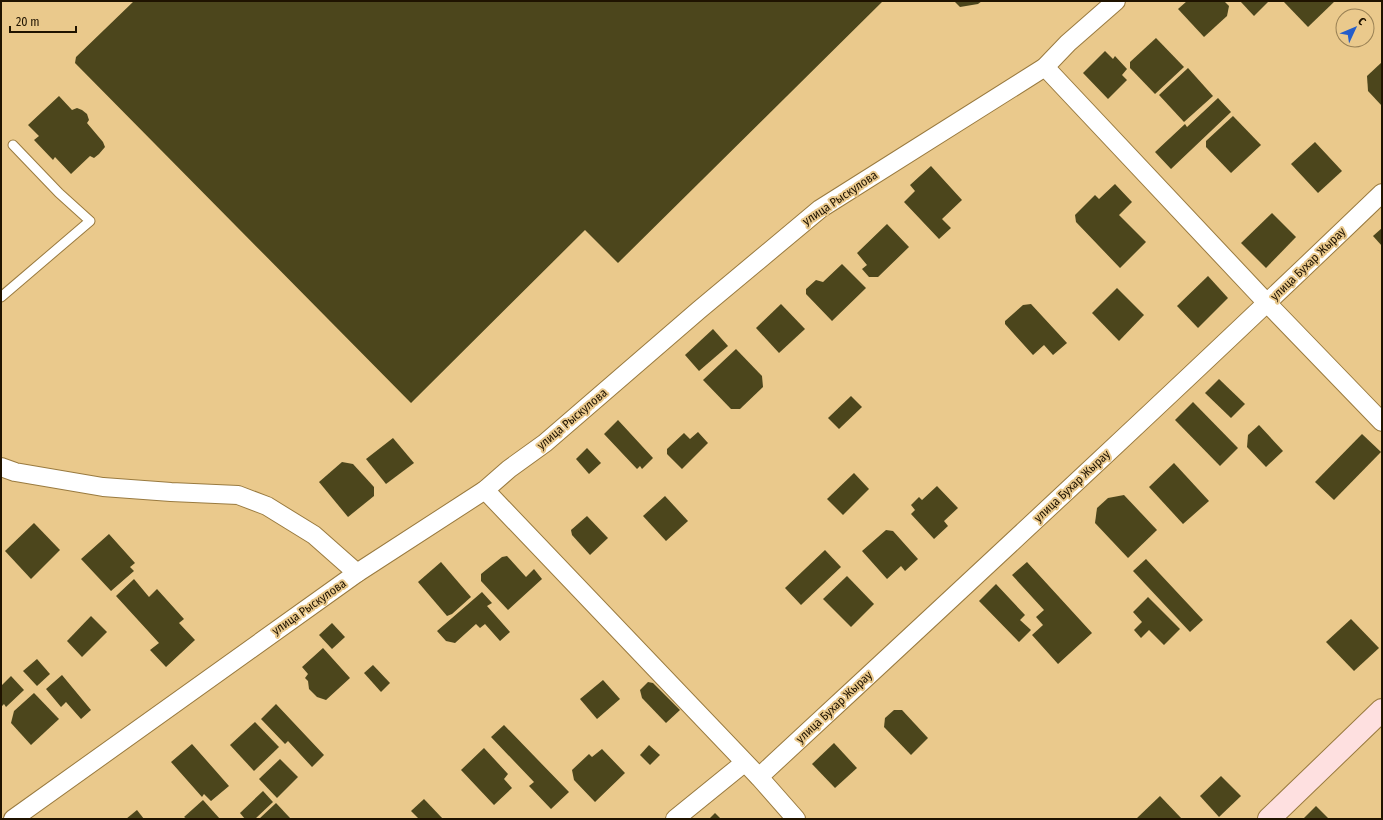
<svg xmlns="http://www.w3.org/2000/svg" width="1383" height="820" font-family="'Fira Sans Condensed',sans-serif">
	<rect width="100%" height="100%" fill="#eac98c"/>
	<g fill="#4c461c">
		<path d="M134 1H883L618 263 585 230 411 403 75 63 76 57Z"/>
		<path d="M954 1H982L978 4 960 7Z"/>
		<path d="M1187 1H1224L1229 6 1227 16 1204 37 1178 9Z"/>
		<path d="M1240 1H1269L1254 16Z"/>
		<path d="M1283 1H1335L1308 27Z"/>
		<path d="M1156 38 1184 67 1155 94 1130 68V62Z"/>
		<path d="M1105 51 1113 59 1115 56 1127 69 1122 75 1127 80 1108 99 1083 73Z"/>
		<path d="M1382 62V106L1368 91 1367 76Z"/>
		<path d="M1188 68 1213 96 1184 122 1159 95Z"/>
		<path d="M59 96 72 110 77 108 82 110 87 114 89 120 87 123 103 142 105 147 99 154 94 158 90 156 71 174 55 157 53 160 34 140 39 136 28 125Z"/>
		<path d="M1218 98 1231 112 1171 169 1155 152 1185 124 1187 127Z"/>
		<path d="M1233 116 1261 145 1231 173 1206 147V141Z"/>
		<path d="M1315 142 1342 171 1318 193 1291 164Z"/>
		<path d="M931 166 962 200 942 219 951 228 939 239 904 202 915 191 910 185Z"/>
		<path d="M1115 184 1132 202 1119 215 1146 242 1120 268 1076 222 1075 215 1095 195 1099 199Z"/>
		<path d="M1272 213 1296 237 1266 268 1241 243Z"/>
		<path d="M887 224 909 247 878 277H869L862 269 867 265 857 253Z"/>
		<path d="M1382 228V246L1373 236Z"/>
		<path d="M842 264 866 288 832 321 806 294V289L816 280 823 282Z"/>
		<path d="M1208 276 1228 298 1198 328 1177 306Z"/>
		<path d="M1117 288 1144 315 1119 341 1092 313Z"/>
		<path d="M781 304 805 329 779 353 756 328Z"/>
		<path d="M1031 304 1067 343 1053 355 1044 345 1033 355 1005 324V321L1023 305Z"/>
		<path d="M713 329 728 346 699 371 685 355Z"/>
		<path d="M736 349 762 376 763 387 740 409H731L703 380Z"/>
		<path d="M1219 379 1245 404 1231 418 1205 393Z"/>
		<path d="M851 396 862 407 839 429 828 418Z"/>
		<path d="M1193 402 1238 448 1220 466 1175 420Z"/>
		<path d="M618 420 653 458 642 469 640 466 637 469 604 434Z"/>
		<path d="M1259 425 1283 451 1266 467 1247 447 1248 435Z"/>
		<path d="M698 432 708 443 682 469 667 454V449L684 433 690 439Z"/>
		<path d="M1362 434 1381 452 1334 500 1315 482Z"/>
		<path d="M393 438 414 463 386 484 366 459Z"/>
		<path d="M587 448 601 463 589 474 576 459Z"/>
		<path d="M342 462 353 464 374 487V496L348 517 319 482Z"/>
		<path d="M1174 463 1209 501 1183 524 1149 487Z"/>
		<path d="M854 473 869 489 843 515 827 499Z"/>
		<path d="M937 486 958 508 944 521 948 526 934 539 911 514 915 510 911 505 919 497 922 500Z"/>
		<path d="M1124 495 1157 530 1128 558 1095 523 1097 508 1108 498Z"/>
		<path d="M665 496 688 521 666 541 643 516Z"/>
		<path d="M587 516 608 538 590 555 572 535 571 530Z"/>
		<path d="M34 523 60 550 31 579 5 551Z"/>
		<path d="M886 530 893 531 918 559 905 571 901 566 887 579 862 551Z"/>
		<path d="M109 534 135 563 130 567 134 571 111 591 81 559Z"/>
		<path d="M825 550 841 567 801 605 785 588Z"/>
		<path d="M507 556 526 577 534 569 542 579 508 610 481 581V574L502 557Z"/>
		<path d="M1146 559 1203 620 1190 632 1133 571Z"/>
		<path d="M441 562 471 597 452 614 447 616 418 582Z"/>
		<path d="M1027 562 1092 633 1058 664 1032 635 1043 625 1036 617 1044 610 1012 575Z"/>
		<path d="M847 576 874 604 851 627 823 599Z"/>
		<path d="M134 579 149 597 157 589 184 619 179 623 195 640 166 667 150 650 159 643 116 596Z"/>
		<path d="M996 584 1025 615 1020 620 1031 630 1019 642 979 601Z"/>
		<path d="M482 592 492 603 487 606 510 632 500 641 485 624 480 628 476 624 455 643 446 641 437 631Z"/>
		<path d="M1148 597 1180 629 1164 645 1149 630 1141 638 1134 630 1142 622 1133 612Z"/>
		<path d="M91 616 107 632 82 657 67 641Z"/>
		<path d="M1351 619 1379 648 1354 671 1326 642Z"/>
		<path d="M332 623 345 637 332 649 319 635Z"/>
		<path d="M323 648 350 678 326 700 317 697 309 689 308 681 305 678 308 674 302 667Z"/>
		<path d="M37 659 50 674 37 686 23 671Z"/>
		<path d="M373 665 390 683 381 692 364 673Z"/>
		<path d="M62 675 91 710 81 719 66 702 61 707 46 689Z"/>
		<path d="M11 676 24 690 6 707 4 704 1 707V686Z"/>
		<path d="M603 680 620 699 597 719 580 699Z"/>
		<path d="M648 682 653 683 680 710 666 723 642 698 640 690Z"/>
		<path d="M34 693 59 719 31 745 11 723 14 711Z"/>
		<path d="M276 704 324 755 312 767 288 741 285 744 261 719Z"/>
		<path d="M894 710H902L928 738 911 755 884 727 885 718Z"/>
		<path d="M255 722 279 747 254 771 230 745Z"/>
		<path d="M504 725 569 792 551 809 529 786 534 782 491 737Z"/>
		<path d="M834 743 857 768 835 788 812 764Z"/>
		<path d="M192 744 229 786 211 801 204 794 202 797 171 762Z"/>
		<path d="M649 745 660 755 650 765 640 755Z"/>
		<path d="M484 748 508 774 504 779 512 788 494 805 461 770Z"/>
		<path d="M602 749 625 773 595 802 574 780 572 770 589 754 592 757Z"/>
		<path d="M280 759 298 777 277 798 259 779Z"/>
		<path d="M1221 776 1241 796 1219 817 1200 796Z"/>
		<path d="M263 791 273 802 255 819H245L240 813Z"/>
		<path d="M1160 796 1182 819H1136Z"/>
		<path d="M424 799 443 819H419L411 811Z"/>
		<path d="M203 800 220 819H187L184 817Z"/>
		<path d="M276 803 290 818 288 819H259Z"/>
		<path d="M1316 806 1329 819H1303Z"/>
		<path d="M137 810 144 819H126Z"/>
		<path d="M715 813 721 819H709Z"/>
	</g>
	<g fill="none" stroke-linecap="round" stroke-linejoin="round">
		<g stroke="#997a3f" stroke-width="11">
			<path id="lane" d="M1 297 90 221 59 193 13 145"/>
		</g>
		<g stroke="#997a3f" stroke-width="20">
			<g id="street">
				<path d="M1045 67 1267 303 1382 422"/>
				<path d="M1 467 15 472 103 487 171 492 238 495 267 506 314 535 357 573"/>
				<path d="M485 490 759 777 796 819"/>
				<path d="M759 777C967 584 1177 390 1382 193"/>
				<path d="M13 819 357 573 485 490 509 469 545 443 699 310 820 209 1045 67 1068 43 1116 1"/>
				<path d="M675 819 744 763"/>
			</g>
		</g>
		<g stroke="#997a3f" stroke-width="24">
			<path id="secondary" d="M1269 819 1382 710"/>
		</g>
		<use href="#lane" stroke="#fff" stroke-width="9"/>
		<use href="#street" stroke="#fff" stroke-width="18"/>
		<use href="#secondary" stroke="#fee0e0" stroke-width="22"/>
	</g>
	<g text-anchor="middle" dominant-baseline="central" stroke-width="4" stroke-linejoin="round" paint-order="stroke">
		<g font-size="12" fill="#1f1300" stroke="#eac98c">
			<text transform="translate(840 198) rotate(-34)">улица Рыскулова</text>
			<text transform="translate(1308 264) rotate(-44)">улица Бухар Жырау</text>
			<text transform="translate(572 419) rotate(-40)">улица Рыскулова</text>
			<text transform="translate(1072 486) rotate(-43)">улица Бухар Жырау</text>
			<text transform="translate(309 607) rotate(-35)">улица Рыскулова</text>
			<text transform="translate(834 707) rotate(-43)">улица Бухар Жырау</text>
		</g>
	</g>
	<rect width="1383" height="820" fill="none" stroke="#1f1300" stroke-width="4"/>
	<g transform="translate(1355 28) rotate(46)"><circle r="19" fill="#eac98c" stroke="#998054"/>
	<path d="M0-3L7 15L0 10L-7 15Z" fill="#245dca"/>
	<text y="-6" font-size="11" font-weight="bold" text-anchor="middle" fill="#1f1300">С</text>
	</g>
	<path d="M10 26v6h66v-6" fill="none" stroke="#1f1300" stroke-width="2"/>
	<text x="16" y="26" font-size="12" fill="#1f1300" stroke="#eac98c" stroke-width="3" paint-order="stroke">20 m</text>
</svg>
